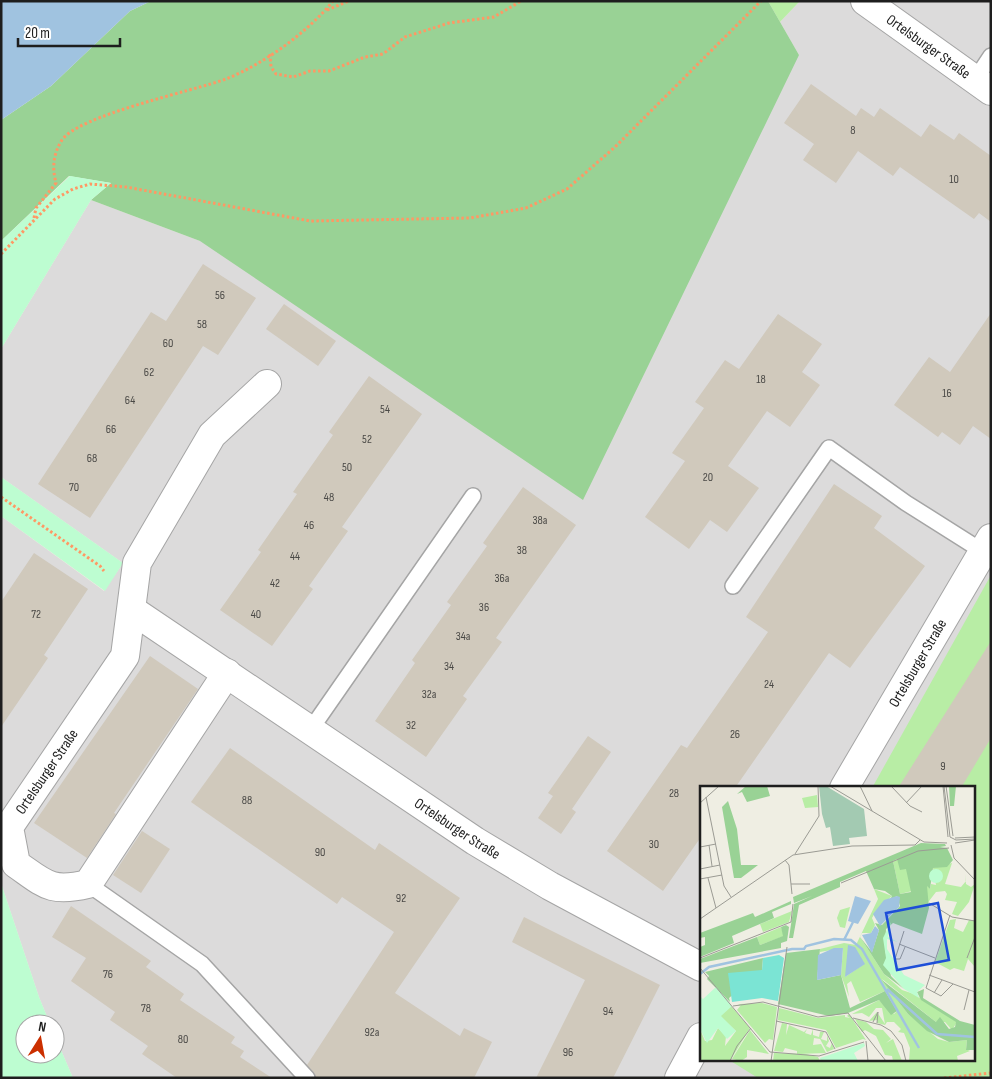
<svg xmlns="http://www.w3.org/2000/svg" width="992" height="1079" font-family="'Sofia Sans Condensed',sans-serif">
	<rect width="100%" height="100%" fill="#efeee3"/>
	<path fill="#dcdbdb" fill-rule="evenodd" d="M800 1H991V1078H73L55 1036V1024H50L39 997 1 883V516L104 591 123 563 1 477V349L91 200 200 241 799 55 780 22ZM701 788H973V1060H701Z"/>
	<g fill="#b8eda5">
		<path d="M768 1H800L780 22Z"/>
		<path d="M991 575V1078H758L729 1060H973V788H872Z"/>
	</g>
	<path fill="#99d295" d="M151 1H768L799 55 583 500 200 241 91 200 111 183 69 176 1 241V120L51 86 130 11Z"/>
	<g fill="#bdfdd1">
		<path d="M70 176 111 183 91 200 1 349V241Z"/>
		<path d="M1 477 123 563 105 591 1 516Z"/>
		<path d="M1 883 39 997 50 1024H25V1054H55V1036L73 1078H1Z"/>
	</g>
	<path fill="#a0c3e0" d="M1 1H151L130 11 51 86 1 120Z"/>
	<g fill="#d0c9bc">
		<path d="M811 84 856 116 861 108 874 117 880 108 921 137 930 124 954 140 959 133 991 156V222L979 213 974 219 900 167 893 176 858 151 836 183 803 160 814 144 784 123Z"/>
		<path d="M203 264 256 298 218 355 203 346 90 518 38 484 151 312 166 321Z"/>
		<path d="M284 304 336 341 318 366 266 329Z"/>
		<path d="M991 313V439L973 426 960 445 942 432 938 437 894 405 929 357 950 372Z"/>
		<path d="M778 314 822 344 802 372 820 385 790 427 767 411 728 466 759 488 727 532 710 520 689 549 645 517 685 461 672 453 704 408 695 402 725 360 739 369Z"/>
		<path d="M369 376 422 414 342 527 348 531 309 586 313 589 272 646 220 610 261 552 258 550 297 494 293 492 333 435 329 432Z"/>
		<path d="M834 484 882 516 874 528 925 566 850 668 829 653 735 788H701V837L663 891 607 851 681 745 687 748 768 632 746 617Z"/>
		<path d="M523 487 576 525 496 638 502 642 463 696 467 699 426 757 375 721 415 663 412 660 451 605 447 602 487 546 483 543Z"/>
		<path d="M34 553 88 589 44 655 48 658 1 727V602Z"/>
		<path d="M991 641V738L961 788H898Z"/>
		<path d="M150 656 198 689 114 813 116 814 87 858 34 823Z"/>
		<path d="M588 736 611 752 572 809 576 812 561 834 538 818 553 796 548 793Z"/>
		<path d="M230 748 375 850 379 843 460 898 395 993 460 1036 464 1028 492 1042 474 1078H316L307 1065 394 932 342 897 337 904 191 802Z"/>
		<path d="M142 831 170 849 141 893 113 875Z"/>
		<path d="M71 906 151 961 146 967 184 994 180 1000 235 1037 231 1043 244 1051 240 1057 272 1078H177L142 1054 148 1046 110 1020 115 1012 71 981 86 958 52 937Z"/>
		<path d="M524 917 660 985 613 1078H536L585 980 512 942Z"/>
	</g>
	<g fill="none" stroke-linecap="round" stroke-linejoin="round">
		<g stroke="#a5a5a5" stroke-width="18">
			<g id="lane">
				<path d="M975 80 991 56"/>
				<path d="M733 586 829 448 906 503 982 551"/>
				<path d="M311 729 473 496"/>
				<path d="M88 884 202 964 307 1078"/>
			</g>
		</g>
		<g stroke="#a5a5a5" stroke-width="30">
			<g id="street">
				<path id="s1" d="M865 1 991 91"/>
				<path id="s2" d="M132 610 475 841 550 886 701 967"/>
				<path id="s3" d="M227 673 88 884C50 893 45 884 16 864L9 827 125 656 137 563 212 435 267 384"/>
				<path id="s4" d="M844 788 991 538"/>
				<path d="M679 1078 701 1037"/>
			</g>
		</g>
		<g stroke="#ff9864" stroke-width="3" stroke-dasharray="2.5 2.5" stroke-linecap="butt">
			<path d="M327 10 349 1"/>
			<path d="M270 54 271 67 276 74 293 77 310 71H329L365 57 383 54 405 37 449 23 494 17 521 1"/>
			<path d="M34 218 36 208 56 183C52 168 53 154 62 140 79 115 193 91 226 79 264 64 308 32 333 1"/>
			<path d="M1 254 55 199 73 189 90 184 126 187 310 221 470 218 526 208 567 189 615 147 761 1"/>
			<path d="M1 497 100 566 104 571"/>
			<path d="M944 1078 991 1073"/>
		</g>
		<use href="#lane" stroke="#fff" stroke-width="15"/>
		<use href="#street" stroke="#fff" stroke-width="28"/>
	</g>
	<g text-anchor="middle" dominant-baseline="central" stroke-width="4" stroke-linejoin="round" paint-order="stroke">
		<g font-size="12" fill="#4a4946">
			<text x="853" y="130">8</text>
			<text x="954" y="179">10</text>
			<text x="220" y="295">56</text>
			<text x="202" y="324">58</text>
			<text x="168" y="343">60</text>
			<text x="149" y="372">62</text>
			<text x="761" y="379">18</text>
			<text x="947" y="393">16</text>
			<text x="130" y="400">64</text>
			<text x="385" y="409">54</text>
			<text x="111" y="429">66</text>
			<text x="367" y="439">52</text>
			<text x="92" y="458">68</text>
			<text x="347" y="467">50</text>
			<text x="708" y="477">20</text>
			<text x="74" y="487">70</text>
			<text x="329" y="497">48</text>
			<text x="540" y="520">38a</text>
			<text x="309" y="525">46</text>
			<text x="522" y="550">38</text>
			<text x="295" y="556">44</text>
			<text x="502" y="578">36a</text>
			<text x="275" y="583">42</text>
			<text x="484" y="607">36</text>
			<text x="36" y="614">72</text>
			<text x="256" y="614">40</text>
			<text x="463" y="636">34a</text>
			<text x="449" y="666">34</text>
			<text x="769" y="684">24</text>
			<text x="429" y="694">32a</text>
			<text x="411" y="725">32</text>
			<text x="735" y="734">26</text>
			<text x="943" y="766">9</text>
			<text x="674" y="793">28</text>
			<text x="247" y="800">88</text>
			<text x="654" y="844">30</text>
			<text x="320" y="852">90</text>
			<text x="401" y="898">92</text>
			<text x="108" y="974">76</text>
			<text x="146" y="1008">78</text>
			<text x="608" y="1011">94</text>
			<text x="372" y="1032">92a</text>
			<text x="183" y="1039">80</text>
			<text x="568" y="1052">96</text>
		</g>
		<g font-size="15" fill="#1e1e1e" stroke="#fff">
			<text stroke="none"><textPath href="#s1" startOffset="78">Ortelsburger Straße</textPath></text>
			<text stroke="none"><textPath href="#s4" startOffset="145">Ortelsburger Straße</textPath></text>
			<text stroke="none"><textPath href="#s3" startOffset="436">Ortelsburger Straße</textPath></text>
			<text stroke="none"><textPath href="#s2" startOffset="392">Ortelsburger Straße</textPath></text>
		</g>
	</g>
	<g transform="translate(700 786)">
		<rect width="275" height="275" fill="#efeee3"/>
		<path d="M117 9 118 21 105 22 102 12ZM197 73 210 76 212 105 200 108 193 75ZM253 74 245 98 261 101 266 95 265 88 266 98 271 101 275 98 269 116 258 130 252 128 257 116 245 114 247 108 245 105 236 106 226 119 227 99 230 103 231 98 236 99 233 82 252 77ZM174 103 192 110 176 125 172 132 175 139 171 147H162L160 151 184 188 202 204 214 208 257 236 252 244 245 236H236L182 193 208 228 238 253 249 256 267 254 266 263 270 265 257 270 258 275H209L210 262 204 247 198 246 201 243 194 236H187L185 239 177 237V234L169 235 177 226 185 238 182 222H176L169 231 162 227 152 228 179 214 194 228 197 225 185 205 160 216 151 195 147 198 149 211 141 189 143 162 120 166V163L144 157 156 159 178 113ZM157 166 164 178 145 191ZM150 121 145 142 140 141 137 132 140 124ZM92 125 89 136 63 146 60 138ZM256 133 254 142 263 146 269 134 275 135V181L268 173 264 185 254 182 250 184 235 176 250 134ZM81 141 84 150 60 159 57 151ZM62 217 77 221 73 254 69 253 65 257 37 224 41 219 36 220 40 218ZM31 220 50 242 30 275H0V243L5 255 12 254 18 242 26 250 25 260 36 245 20 230ZM79 222 118 232 145 229V231L150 232 147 230 149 228 166 254 163 253 136 262 126 244 78 234ZM155 233 166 236 174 243 183 244 191 253 186 257 193 253 202 275H193L192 270 185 269 176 250 165 244 162 246ZM82 237 87 238 86 249 89 239 104 246 107 243 105 247 111 249 113 243V249L119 251 120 246H124L121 253 127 255V249L129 255 126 260 130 262 132 257 134 263 127 266 120 253 114 252 113 259 121 258 126 267 97 268V265L85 262 83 266 74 265ZM50 244 69 268 47 264V271L41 275 32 273ZM74 267 106 268 118 271 120 275H73Z" fill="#b8eda5" fill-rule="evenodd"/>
		<path d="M46 0H67L70 10 47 16 42 6 37 8ZM249 0H256L254 20H250ZM28 15 37 43 41 79H58L41 92H34L22 21ZM221 57 245 58 246 60 240 61 247 62 253 74 247 81 233 82 230 103 227 100 229 122 222 148 193 137 186 143 185 164 191 190 204 203 184 188 160 151 172 166 179 144 175 137 182 139 200 120 197 110 190 114 192 110 185 105 174 103 166 85 140 96V101L99 119 93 152H89L94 118 112 110 94 117 93 111ZM197 73 200 84 206 83 211 106 200 108 193 75ZM91 115V118L72 126 74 132 32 150 34 157 0 171V161L5 159V151L0 152V147L53 127 55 131ZM86 139 89 141 87 155 81 157V162L0 177V173L57 151 60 159 83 150 81 141ZM120 163 117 194 141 189 150 222 185 205 197 225 191 229 179 214 148 227 129 230 78 218 86 167ZM63 172 62 184 29 212 30 216 7 193 9 190 5 186ZM182 194 236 236 240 231 249 243 255 241 256 236 221 214 217 206 224 203 223 212 260 235 275 239V264H266L267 254 249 256 227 245 208 228Z" fill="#99d295" fill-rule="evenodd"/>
		<path d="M119 0H126L164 23 167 50 149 52 150 58 133 60 130 41 126 42 122 28Z" fill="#a3cab2"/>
		<path d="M229 90a7 7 0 1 1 14 0a7 7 0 1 1-14 0ZM191 136 188 151 198 156 187 153V163L204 189 225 199 217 206 219 212 204 203 183 179 186 172 183 152ZM16 201 32 220 21 230 36 245 27 253 18 242 7 257 0 243V210L3 213ZM164 257 165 260 154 267 158 275H121L120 272Z" fill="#bdfdd1"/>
		<path d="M79 169 84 172 78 215 62 212 32 216 28 187 62 184 63 172Z" fill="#7be4d4"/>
		<path d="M155 110 171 115 158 138 148 135ZM197 110 200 111 199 121 180 140 173 128 184 114ZM175 140 179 144 172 167 162 149 171 147ZM148 159 155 161 165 178 145 191ZM134 162H143L141 189 117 194 118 169Z" fill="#a0c3e0"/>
		<path fill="none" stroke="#a0c3e0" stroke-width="2.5" d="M144 154 153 136M0 188 9 181 92 163H104L106 160 134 153 151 154 162 163 219 262M187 203 237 248 275 251"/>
		<path fill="none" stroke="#9b9b94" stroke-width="1" d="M130 0 224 56 247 57M160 0 172 25M191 0 210 20 222 26M243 0 248 51M244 0 250 51 256 54 275 53M246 0 253 50M6 11 24 100 31 111M0 17 19 0M206 17 222 0M255 52 275 51M255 57 275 54M9 59 12 80M251 59 254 72 275 94M0 61 16 58M95 68 119 30 118 0M85 74 89 79 92 108M0 83 20 79M8 92 16 122M0 93 22 89M141 97 218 65 249 62M91 98H110M229 117 252 131 275 135M250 129 226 202 241 210 253 198M0 133 93 69 152 60 215 59 220 54M204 145 195 173H200L205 161M199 158 235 172M0 172 91 136 93 118M267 172 275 151M0 182 70 266M229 189 275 206M234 207 242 194M33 220 63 216 118 231 148 227 186 275M264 224 269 204M153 232 181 239 191 245 202 259 206 275M76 235 126 246 135 263M173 236 178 226 177 237M166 255 168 275M70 266 119 270 164 256M30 275 37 260 51 242M71 275 87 161"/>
		<path fill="#1d4ed8" fill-opacity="0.15" stroke="#1d4ed8" stroke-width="2.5" d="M238 117 249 174 197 184 186 127Z"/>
		<rect width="275" height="275" fill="none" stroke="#1e1e1e" stroke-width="2.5"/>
	</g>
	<rect width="992" height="1079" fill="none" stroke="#1e1e1e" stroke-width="5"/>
	<g transform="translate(40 1039) rotate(11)"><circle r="24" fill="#ffffff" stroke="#a5a5a5"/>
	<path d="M0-4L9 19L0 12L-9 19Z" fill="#cb2f00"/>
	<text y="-8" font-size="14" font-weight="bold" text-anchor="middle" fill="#1e1e1e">N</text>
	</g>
	<path d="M18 38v8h102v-8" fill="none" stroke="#1e1e1e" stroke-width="2.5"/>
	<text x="25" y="38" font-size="15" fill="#1e1e1e" stroke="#ffffff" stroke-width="4" paint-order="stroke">20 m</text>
</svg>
